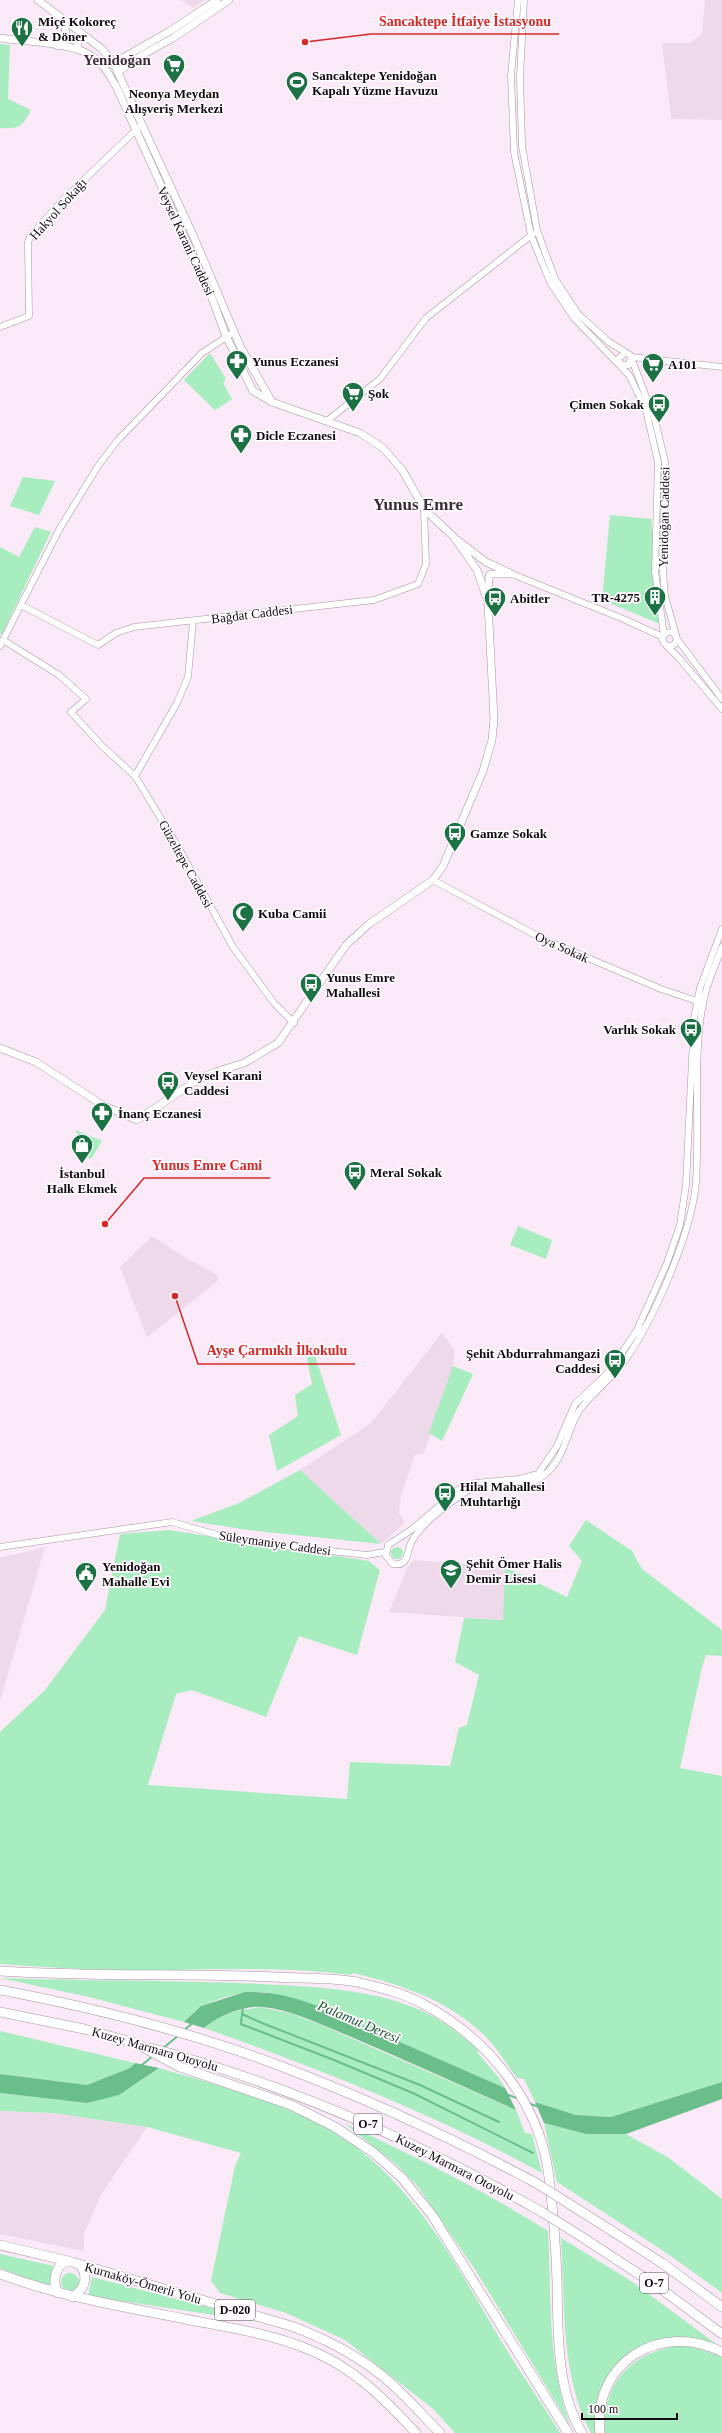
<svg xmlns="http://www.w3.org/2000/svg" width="722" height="2433" font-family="'Times New Roman',serif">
	<rect width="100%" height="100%" fill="#fae9f7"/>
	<g fill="#eed9eb">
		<path d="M181 0H205L193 8Z"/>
		<path d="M705 0H722V120L671 119 662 43H689L702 34Z"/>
		<path d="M152 1236 186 1258 218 1275V1281L147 1337 120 1267Z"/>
		<path d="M442 1333 455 1350 453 1366 424 1453 415 1455 401 1495 399 1513 405 1523 381 1544 300 1470 371 1423Z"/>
		<path d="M45 1547 0 1701V1558Z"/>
		<path d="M414 1560 505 1567 503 1620 389 1612 407 1568Z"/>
		<path d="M0 2111 53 2113 147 2127 101 2195 84 2234V2251L0 2234Z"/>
	</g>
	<g fill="#a7edbf">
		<path d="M0 44 10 45 8 99 31 110C22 127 20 129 0 128Z"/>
		<path d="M210 353 226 379 223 383 232 399 215 410 184 380Z"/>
		<path d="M23 477 55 481 39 515 10 506Z"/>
		<path d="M610 515 651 519 660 624 602 600Z"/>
		<path d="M35 527 51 532 2 634H0V547L19 557Z"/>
		<path d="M76 1130 102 1141 91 1159 81 1155Z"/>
		<path d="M518 1226 552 1240 546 1259 510 1245Z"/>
		<path d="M314 1353 341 1435 277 1471 269 1435 298 1416 295 1395 312 1384 307 1358Z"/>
		<path d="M453 1366 473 1374 442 1441 429 1433Z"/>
		<path d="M300 1470 381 1544 248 1530 191 1521 239 1503Z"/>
		<path d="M586 1520 632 1551 642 1569 722 1630V1656L706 1655 702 1667 680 1768 722 1776V2082L611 2117 576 2115 535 2102 524 2079 517 2078C507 2065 498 2049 486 2037 449 2000 402 1985 353 1973L351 1975C289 1967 229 1969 167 1970 111 1971 55 1968 0 1964V1732L45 1690 105 1610 120 1534 169 1530 369 1561 380 1570 357 1655 299 1636 266 1717 192 1690 176 1694 148 1785 347 1799 350 1762 450 1766 459 1728 467 1725 479 1675 455 1662 464 1618 503 1620 505 1567 567 1597 582 1561 569 1546Z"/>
		<circle cx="397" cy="1553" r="6"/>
		<path d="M0 1978C87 1981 174 1980 261 1984 313 1987 366 1988 415 2008 439 2017 459 2033 478 2050L477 2052C485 2062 500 2077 505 2088L318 2006 264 1992H246L222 1998 201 2006 184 2022 89 1997Z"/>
		<path d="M261 2007 293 2014 321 2025 516 2110 525 2133 532 2134 542 2173C434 2114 320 2069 204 2028L213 2020 236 2011Z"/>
		<path d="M0 2031 135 2063 130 2068 87 2085 0 2074Z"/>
		<path d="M159 2068C224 2087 297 2105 353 2145 422 2196 460 2272 503 2344 521 2374 542 2403 560 2433H455L433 2409 345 2340 286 2313 220 2293 211 2281 235 2166 241 2153 147 2127 53 2113 0 2111V2093L87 2103 128 2089Z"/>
		<path d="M344 2123C414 2156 483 2190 548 2231 552 2299 546 2360 571 2427L476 2271 419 2188 397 2165Z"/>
		<path d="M544 2123 586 2134H626L669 2158 722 2199V2293L668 2254 557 2182Z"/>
		<path d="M561 2238 631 2281 719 2346C700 2339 682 2335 662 2339 621 2346 588 2392 596 2433H591C560 2375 565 2302 561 2238Z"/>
		<path d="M0 2254 54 2266 49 2287 0 2268Z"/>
		<circle cx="70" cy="2282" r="9"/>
		<path d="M92 2277 268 2323 88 2296Z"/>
		<path d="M688 2345 722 2357V2433H605C601 2379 637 2348 688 2345Z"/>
	</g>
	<g fill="#6abe8a">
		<path d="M245 1992C272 1991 293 1997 318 2006L505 2088 516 2110C460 2085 405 2060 349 2036 321 2025 293 2010 263 2007 245 2005 218 2016 204 2028L184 2022 201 2006Z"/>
		<path d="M135 2063 159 2068 119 2095 87 2103 0 2093V2074L87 2085 130 2068Z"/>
		<path d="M722 2082V2099L626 2134H586L544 2123 535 2102 576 2115 611 2117Z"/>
	</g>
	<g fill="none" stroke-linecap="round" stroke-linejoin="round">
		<g stroke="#6abe8a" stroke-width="2">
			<path d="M243 2008 242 2014 262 2023 420 2085 499 2122"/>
			<path d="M242 2014 241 2024 334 2060 415 2094 533 2153"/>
			<path d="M183 2031 194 2022"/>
			<path d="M162 2049 179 2035"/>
			<path d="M142 2065 154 2055"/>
			<path d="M506 2094 519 2099"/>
			<path d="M528 2103 539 2107"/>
		</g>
		<g stroke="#a696a3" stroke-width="7">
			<g id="tertiary">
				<path d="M518 0 511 76 514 152 531 235 550 282 574 318 629 375 646 410 658 462 655 571 664 635"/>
				<path d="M524 0 520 77 522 146 537 230 555 279 578 314 609 342 630 355 655 420 665 462 663 572 665 596 677 639 674 645 667 646"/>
				<path d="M0 327 29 316 28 242 31 235 62 201 138 128"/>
				<path d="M625 353 618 359 621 365H629L631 357"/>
				<path d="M631 357 722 367"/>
				<path d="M328 420 380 379 426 318 533 234"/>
				<path d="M512 574 621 618 663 637"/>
				<path d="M21 605 98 645 116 633 134 627 374 600 418 584 426 564 424 509"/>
				<path d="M676 636 672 632 665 633 662 639 664 643 679 658 722 709"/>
				<path d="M677 639 722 699"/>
				<path d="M3 640 59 675 86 699 71 712 102 746 135 776 177 845 233 947 274 1003 294 1023"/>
				<path d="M0 646 60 528 98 466 117 441 202 353 234 332"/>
				<path d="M135 776 177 703 188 677 193 622"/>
				<path d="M433 880 541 938 661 989 697 1001"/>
				<path d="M722 929 700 988 694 1018 686 1185 680 1225 667 1263 637 1330 609 1372 575 1404 557 1446 538 1474 519 1479 476 1483 458 1490 411 1530 388 1545 386 1556 393 1564C410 1567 406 1551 412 1541 422 1523 446 1506 462 1494 484 1478 519 1494 543 1476 567 1459 567 1424 582 1407 596 1390 613 1377 626 1359 655 1317 692 1232 696 1182 700 1123 692 1054 704 998 708 981 716 964 722 947"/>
				<path d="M0 1547 172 1522 228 1538 276 1545 367 1555 385 1552"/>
			</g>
		</g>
		<g stroke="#a696a3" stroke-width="8">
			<g id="secondary">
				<path d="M38 0 102 49 113 62 193 235 241 348 272 402"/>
				<path d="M0 38C25 42 73 42 93 57 104 64 109 75 116 86L212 298 226 336 253 391 272 402 360 433 383 448 403 471 424 509 454 537 477 570 487 599"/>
				<path d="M58 46 66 34 64 22"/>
				<path d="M78 49 77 39 81 36 86 38"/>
				<path d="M112 64 170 31 217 0"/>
				<path d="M119 71 144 54 173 38 229 0"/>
				<path d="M457 540 486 562 512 574"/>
				<path d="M491 574H509"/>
				<path d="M0 1048 36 1062 104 1106 137 1120 196 1081 215 1072 244 1063 278 1043 346 945 369 924 433 880 443 866 483 771 492 740 494 719 488 603 489 576"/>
			</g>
		</g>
		<g stroke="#a696a3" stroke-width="10">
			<g id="trunk">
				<path d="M0 2245 72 2262 291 2326C324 2338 353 2353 380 2374 402 2391 421 2414 440 2433"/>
				<path d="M0 2274C61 2297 126 2307 190 2320 238 2329 286 2336 329 2359 363 2377 390 2405 416 2433"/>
				<path d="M58 2293C52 2282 55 2266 67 2261"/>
				<path d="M73 2297C85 2289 89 2276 80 2265"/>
			</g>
		</g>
		<g stroke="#a696a3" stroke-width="10">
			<g id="motorway">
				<path d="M0 1971C91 1977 183 1973 274 1977 300 1979 337 1977 361 1983 381 1988 403 1993 421 2003 487 2037 540 2102 549 2177 553 2211 556 2247 557 2281 558 2331 556 2389 582 2433"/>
				<path d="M0 1990C95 2008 192 2032 283 2067 370 2100 454 2139 536 2183"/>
				<path d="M0 2012 84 2029 139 2044"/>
				<path d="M135 2043 180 2067 291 2105 335 2127 374 2153 402 2178 432 2215 568 2433"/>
				<path d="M151 2048C289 2085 418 2142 542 2212"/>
				<path d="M579 2210 662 2263 722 2307"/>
				<path d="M582 2237 657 2286 722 2334"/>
				<path d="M600 2433C592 2362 661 2321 722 2352"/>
			</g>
		</g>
		<use href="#tertiary" stroke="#fff" stroke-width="6"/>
		<use href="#secondary" stroke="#fff" stroke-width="7"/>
		<use href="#trunk" stroke="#fff" stroke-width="9"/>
		<use href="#motorway" stroke="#fff" stroke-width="9"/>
		<g stroke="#a696a3" stroke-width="10" stroke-linecap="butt">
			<g id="motorway-bridge">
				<path d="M536 2183 579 2210"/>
				<path d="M542 2212 582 2237"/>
			</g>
		</g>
		<use href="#motorway-bridge" stroke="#fff" stroke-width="9"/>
	</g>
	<defs>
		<g id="restaurant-pin" transform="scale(1.15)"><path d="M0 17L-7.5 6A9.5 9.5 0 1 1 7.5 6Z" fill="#1c7245" stroke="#fffbfe"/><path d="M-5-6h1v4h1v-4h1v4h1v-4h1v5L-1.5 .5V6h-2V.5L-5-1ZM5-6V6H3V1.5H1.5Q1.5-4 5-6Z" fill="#fff"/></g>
		<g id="supermarket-pin" transform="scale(1.15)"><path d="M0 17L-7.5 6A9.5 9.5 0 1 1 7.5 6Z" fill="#1c7245" stroke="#fffbfe"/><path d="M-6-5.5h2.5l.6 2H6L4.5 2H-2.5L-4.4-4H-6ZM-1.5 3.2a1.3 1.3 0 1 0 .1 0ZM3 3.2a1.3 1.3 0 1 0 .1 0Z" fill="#fff"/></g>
		<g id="stadium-pin" transform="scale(1.15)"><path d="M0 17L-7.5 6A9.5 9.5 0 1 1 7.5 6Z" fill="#1c7245" stroke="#fffbfe"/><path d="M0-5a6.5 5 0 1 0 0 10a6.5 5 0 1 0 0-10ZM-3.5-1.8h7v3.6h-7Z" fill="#fff"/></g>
		<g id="pharmacy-pin" transform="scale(1.15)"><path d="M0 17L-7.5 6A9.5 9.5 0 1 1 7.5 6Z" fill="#1c7245" stroke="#fffbfe"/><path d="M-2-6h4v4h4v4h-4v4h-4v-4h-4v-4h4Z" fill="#fff"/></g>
		<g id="bus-pin" transform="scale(1.15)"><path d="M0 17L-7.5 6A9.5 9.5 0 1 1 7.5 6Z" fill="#1c7245" stroke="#fffbfe"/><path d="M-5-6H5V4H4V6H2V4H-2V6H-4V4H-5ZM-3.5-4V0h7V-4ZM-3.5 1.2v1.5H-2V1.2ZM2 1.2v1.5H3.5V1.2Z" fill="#fff"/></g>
		<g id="building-pin" transform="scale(1.15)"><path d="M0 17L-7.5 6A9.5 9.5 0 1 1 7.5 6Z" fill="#1c7245" stroke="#fffbfe"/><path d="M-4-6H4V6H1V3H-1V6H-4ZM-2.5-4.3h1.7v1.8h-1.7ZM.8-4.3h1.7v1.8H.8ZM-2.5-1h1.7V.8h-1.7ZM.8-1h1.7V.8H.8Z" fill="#fff"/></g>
		<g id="mosque-pin" transform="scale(1.15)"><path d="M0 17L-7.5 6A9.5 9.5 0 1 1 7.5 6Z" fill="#1c7245" stroke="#fffbfe"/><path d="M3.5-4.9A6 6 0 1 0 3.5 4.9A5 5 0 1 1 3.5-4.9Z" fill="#fff"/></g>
		<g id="shop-pin" transform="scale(1.15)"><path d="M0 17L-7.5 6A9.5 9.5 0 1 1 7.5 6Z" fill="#1c7245" stroke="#fffbfe"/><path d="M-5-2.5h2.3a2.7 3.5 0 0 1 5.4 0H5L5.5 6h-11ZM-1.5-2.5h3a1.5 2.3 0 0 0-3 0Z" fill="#fff"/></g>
		<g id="school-pin" transform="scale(1.15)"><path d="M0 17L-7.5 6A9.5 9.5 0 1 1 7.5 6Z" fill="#1c7245" stroke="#fffbfe"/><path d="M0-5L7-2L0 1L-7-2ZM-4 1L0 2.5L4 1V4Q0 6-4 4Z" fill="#fff"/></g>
		<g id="civic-pin" transform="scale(1.15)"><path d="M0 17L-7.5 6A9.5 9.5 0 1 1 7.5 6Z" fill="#1c7245" stroke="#fffbfe"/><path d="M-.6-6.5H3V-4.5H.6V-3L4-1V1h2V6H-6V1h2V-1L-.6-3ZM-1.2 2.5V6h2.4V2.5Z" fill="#fff"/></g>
	</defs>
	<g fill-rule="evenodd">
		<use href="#restaurant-pin" x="22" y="28"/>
		<use href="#supermarket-pin" x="174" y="65"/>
		<use href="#stadium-pin" x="297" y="82"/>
		<use href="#pharmacy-pin" x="237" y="361"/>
		<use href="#supermarket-pin" x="653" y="364"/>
		<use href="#supermarket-pin" x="353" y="393"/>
		<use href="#bus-pin" x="659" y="404"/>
		<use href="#pharmacy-pin" x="241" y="435"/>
		<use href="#building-pin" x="655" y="597"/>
		<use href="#bus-pin" x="495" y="598"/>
		<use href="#bus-pin" x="455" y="833"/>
		<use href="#mosque-pin" x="243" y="913"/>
		<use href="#bus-pin" x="311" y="984"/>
		<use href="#bus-pin" x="691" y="1029"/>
		<use href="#bus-pin" x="168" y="1082"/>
		<use href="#pharmacy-pin" x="102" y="1113"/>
		<use href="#shop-pin" x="82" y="1145"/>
		<use href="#bus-pin" x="355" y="1172"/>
		<use href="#bus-pin" x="615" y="1360"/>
		<use href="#bus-pin" x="445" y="1493"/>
		<use href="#school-pin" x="451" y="1570"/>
		<use href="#civic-pin" x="86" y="1573"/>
	</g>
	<g text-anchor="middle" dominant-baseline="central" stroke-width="3.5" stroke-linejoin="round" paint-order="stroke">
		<g fill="#fffbfe" stroke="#575256" stroke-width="1">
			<rect x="354" y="2114" width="28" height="20" rx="3"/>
			<rect x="640" y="2273" width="28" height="20" rx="3"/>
			<rect x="215" y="2300" width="40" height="20" rx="3"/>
		</g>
		<g font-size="12" font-weight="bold" fill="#0f0a0e">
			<text x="368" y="2124">O-7</text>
			<text x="654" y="2283">O-7</text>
			<text x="235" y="2310">D-020</text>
		</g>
		<g font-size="13" font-weight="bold" fill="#0f0a0e" stroke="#fffbfe" text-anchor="start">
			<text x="38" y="21">Miçé Kokoreç<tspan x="38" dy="15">&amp; Döner</tspan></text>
			<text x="312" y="75">Sancaktepe Yenidoğan<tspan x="312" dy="15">Kapalı Yüzme Havuzu</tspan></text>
			<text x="174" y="93" text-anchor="middle">Neonya Meydan<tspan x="174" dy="15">Alışveriş Merkezi</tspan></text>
			<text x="252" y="361">Yunus Eczanesi</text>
			<text x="668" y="364">A101</text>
			<text x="368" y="393">Şok</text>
			<text x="644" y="404" text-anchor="end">Çimen Sokak</text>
			<text x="256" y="435">Dicle Eczanesi</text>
			<text x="640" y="597" text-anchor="end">TR-4275</text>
			<text x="510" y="598">Abitler</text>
			<text x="470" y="833">Gamze Sokak</text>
			<text x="258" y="913">Kuba Camii</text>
			<text x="326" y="977">Yunus Emre<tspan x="326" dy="15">Mahallesi</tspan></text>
			<text x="676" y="1029" text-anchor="end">Varlık Sokak</text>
			<text x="184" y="1075">Veysel Karani<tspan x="184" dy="15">Caddesi</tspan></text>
			<text x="118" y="1113">İnanç Eczanesi</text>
			<text x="370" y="1172">Meral Sokak</text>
			<text x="82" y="1173" text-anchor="middle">İstanbul<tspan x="82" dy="15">Halk Ekmek</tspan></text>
			<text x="600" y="1353" text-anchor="end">Şehit Abdurrahmangazi<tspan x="600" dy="15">Caddesi</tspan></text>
			<text x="460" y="1486">Hilal Mahallesi<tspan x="460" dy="15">Muhtarlığı</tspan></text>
			<text x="466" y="1563">Şehit Ömer Halis<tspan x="466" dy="15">Demir Lisesi</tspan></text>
			<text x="102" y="1566">Yenidoğan<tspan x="102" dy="15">Mahalle Evi</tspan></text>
		</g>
		<g font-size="13" fill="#0f0a0e" stroke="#fffbfe">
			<text transform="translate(58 209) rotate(-48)">Hakyol Sokağı</text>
			<text transform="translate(186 241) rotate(65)">Veysel Karani Caddesi</text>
			<text transform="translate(664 517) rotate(-89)">Yenidoğan Caddesi</text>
			<text transform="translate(252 614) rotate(-7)">Bağdat Caddesi</text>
			<text transform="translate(186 864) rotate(61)">Güzeltepe Caddesi</text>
			<text transform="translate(562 947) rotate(24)">Oya Sokak</text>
			<text transform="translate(275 1543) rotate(8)">Süleymaniye Caddesi</text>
			<text transform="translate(155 2049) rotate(16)">Kuzey Marmara Otoyolu</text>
			<text transform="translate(455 2167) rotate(27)">Kuzey Marmara Otoyolu</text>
			<text transform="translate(143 2283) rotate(16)">Kurnaköy-Ömerli Yolu</text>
		</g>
		<g font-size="14" font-style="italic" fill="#1a5836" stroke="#fffbfe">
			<text transform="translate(359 2022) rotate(23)">Palamut Deresi</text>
		</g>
		<g font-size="15" font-weight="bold" fill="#3a2e39" stroke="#fffbfe">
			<text x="117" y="60">Yenidoğan</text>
		</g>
		<g font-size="17" font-weight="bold" fill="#3a2e39" stroke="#fffbfe">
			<text x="418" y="504">Yunus Emre</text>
		</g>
	</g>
	<path fill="none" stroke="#d62828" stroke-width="1.5" d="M305 42L371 34H559M105 1224L144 1178H270M175 1296L198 1364H355"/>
	<g fill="#d62828" stroke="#fffbfe" stroke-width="1.5">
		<circle cx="305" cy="42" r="4"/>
		<circle cx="105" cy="1224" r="4"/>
		<circle cx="175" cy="1296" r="4"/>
	</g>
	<g font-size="14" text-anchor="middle" font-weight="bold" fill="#d62828" stroke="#fffbfe" stroke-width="3.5" stroke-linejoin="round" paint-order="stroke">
		<text x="465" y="26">Sancaktepe İtfaiye İstasyonu</text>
		<text x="207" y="1170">Yunus Emre Cami</text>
		<text x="277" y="1355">Ayşe Çarmıklı İlkokulu</text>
	</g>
	<path d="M582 2413v6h95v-6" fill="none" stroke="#0f0a0e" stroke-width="2"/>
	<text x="588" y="2413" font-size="12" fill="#0f0a0e" stroke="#fffbfe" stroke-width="3" paint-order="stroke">100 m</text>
</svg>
